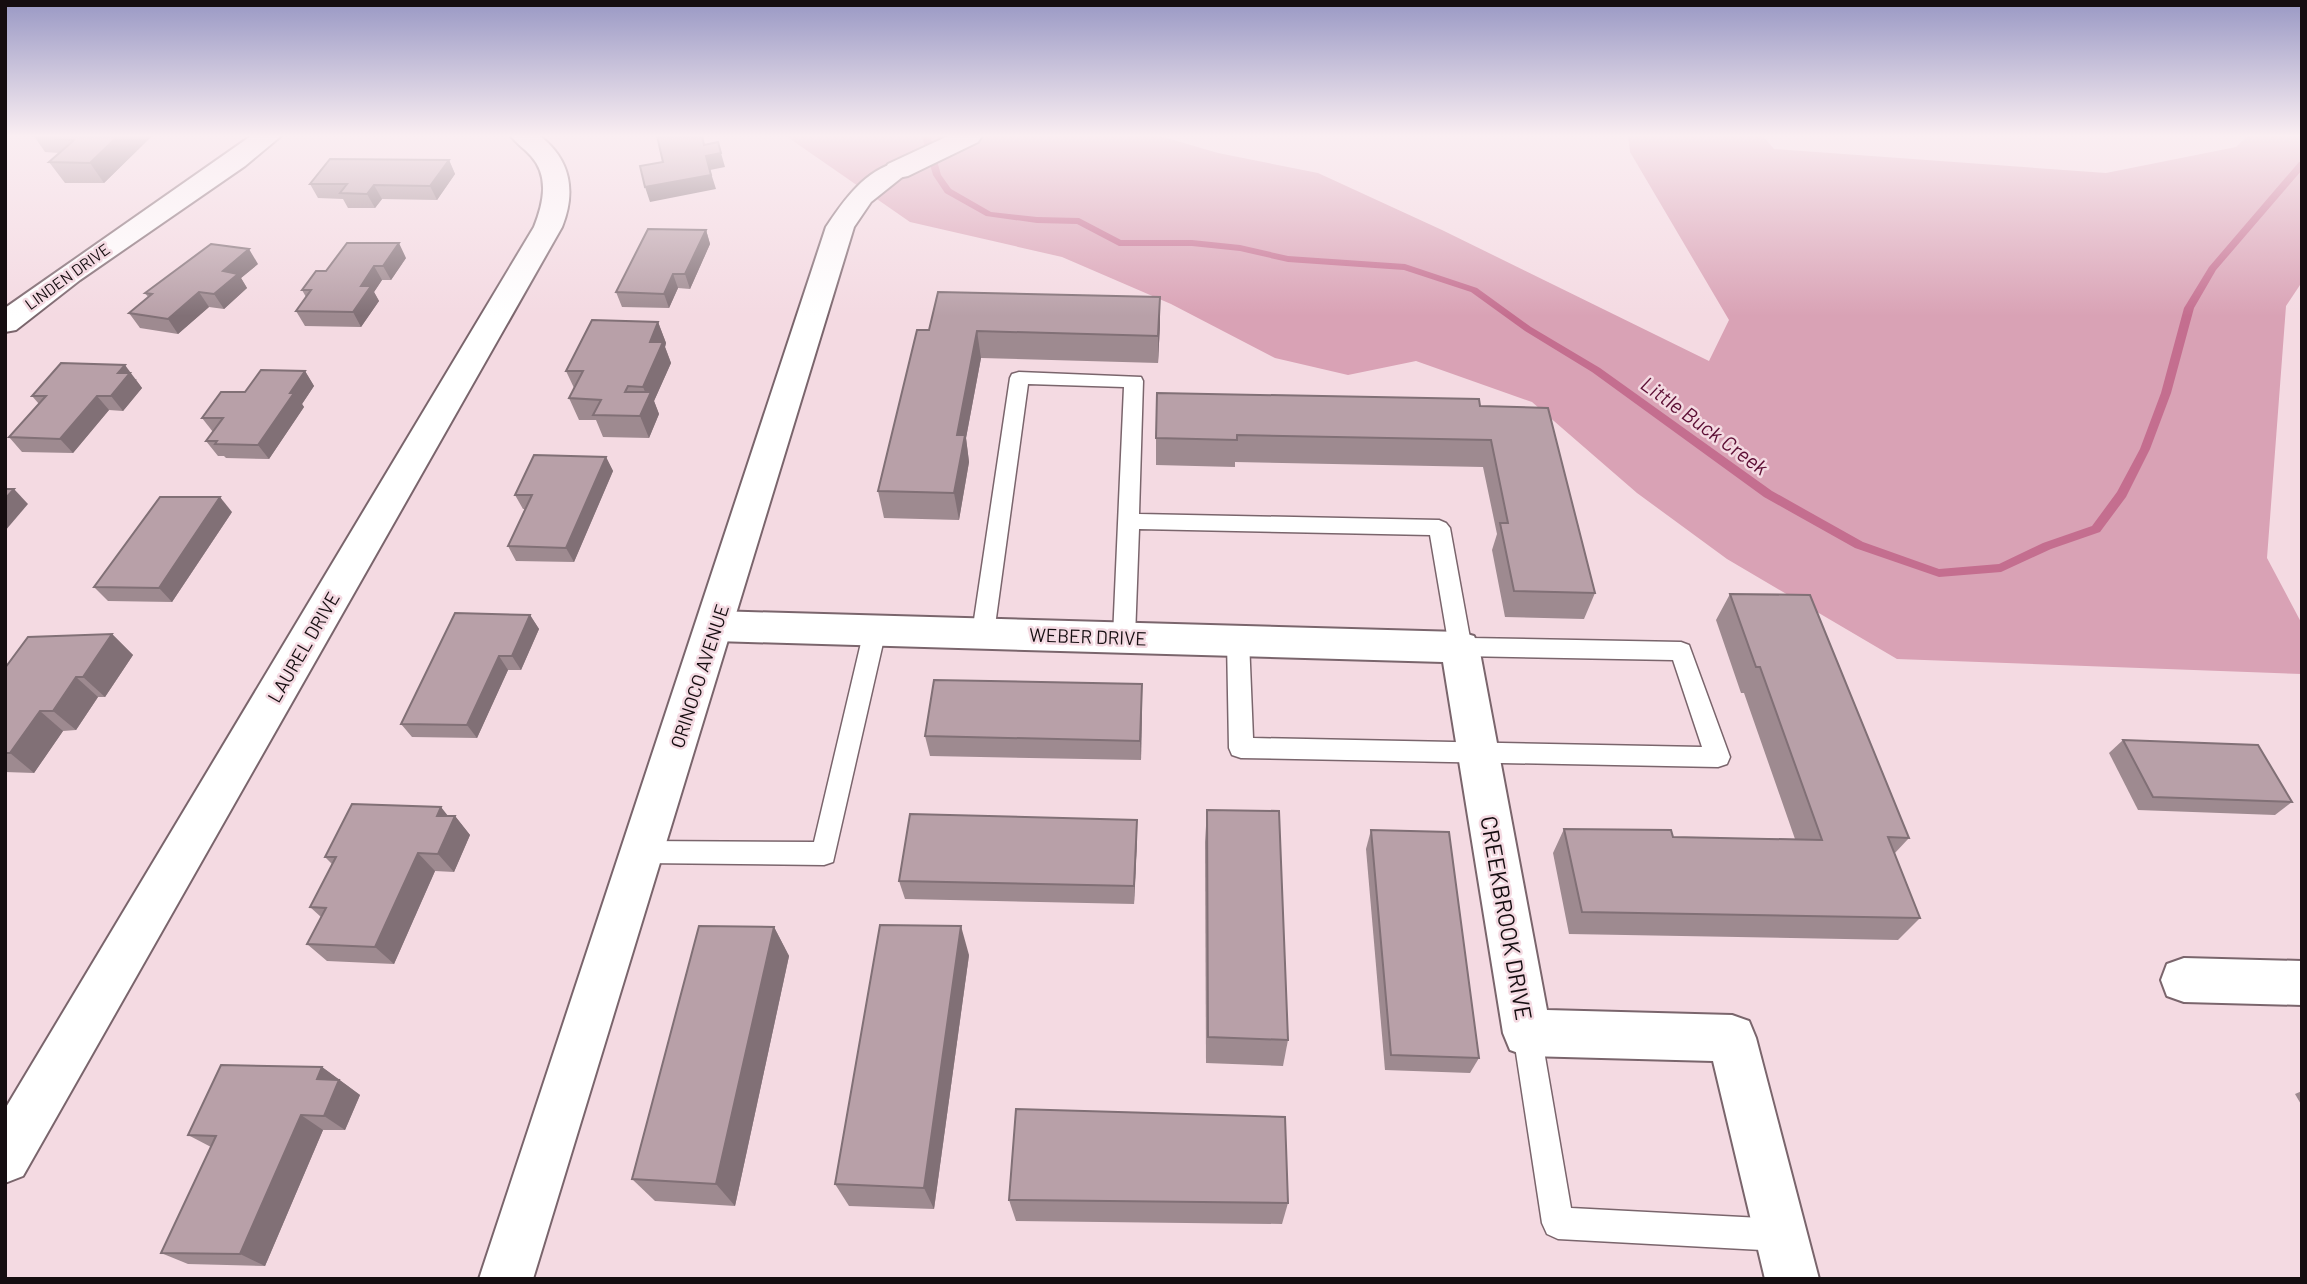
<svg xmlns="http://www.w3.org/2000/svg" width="2307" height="1284" font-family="Barlow,sans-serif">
	<rect width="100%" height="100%" fill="#f4dae2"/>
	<path fill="#d9a2b5" d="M786 136H1160L1218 153 1318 173 1442 230 1709 361 1729 320 1630 152 1628 136H1763L1774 149 2106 173 2236 147 2247 136H2302V282L2286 306 2267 558 2302 624V674L1897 659 1727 559 1637 493 1532 402 1416 361 1348 375 1275 358 1171 304 1062 257 910 222Z"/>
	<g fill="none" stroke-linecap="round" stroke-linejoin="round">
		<path fill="#c46e8f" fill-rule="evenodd" d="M922 136H930L941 175 951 189 991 212 1037 217 1079 218 1121 240H1192L1240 245 1288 256 1405 264 1477 288 1531 327 1600 368 1772 491 1863 542 1939 569 1999 564 2043 543 2092 526 2117 492 2140 449 2161 393 2184 308 2209 267 2299 162H2302V170L2216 270 2194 308 2171 393 2150 449 2126 497 2100 532 2051 549 2001 572 1939 577 1855 548 1764 497 1592 372 1525 331 1471 292 1404 270 1288 262 1240 251 1192 246H1119L1077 224 1037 223 986 216 945 193 933 175Z"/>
		<g stroke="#7a656c" stroke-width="3">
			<g id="service">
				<path d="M1019 372 1141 377 1143 381 1139 514 1439 520 1446 523 1450 528 1470 638 1681 642 1689 645 1730 757 1727 764 1718 767 1241 758 1232 755 1229 748 1227 640 1230 634 1238 631 1246 634 1249 640 1253 738 1702 747 1673 660 1460 656 1452 653 1449 647 1430 535 1139 529 1135 637 1132 643 1124 646 1116 643 1113 637 1124 387 1028 384 994 633 991 639 983 642 975 639 972 633 1010 378 1012 374Z"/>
				<path d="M875 621 883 624 886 630 833 862 824 865 642 863 633 860 629 852 633 844 642 841 814 842 864 630 867 624Z"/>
				<path d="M1527 1019 1537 1023 1541 1033 1571 1208 1781 1219 1792 1224 1797 1235 1792 1246 1781 1251 1558 1239 1547 1234 1542 1223 1513 1033 1517 1023Z"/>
			</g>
		</g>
		<g stroke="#7a656c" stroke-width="4">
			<g id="minor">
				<path d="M251 136H281L245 166 80 280 16 330 5 332V308Z"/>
				<path d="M511 136H540C571 160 576 192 562 227L23 1176 5 1183V1109L534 227C543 204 550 177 531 156 525 149 517 144 511 136Z"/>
				<path d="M948 136H982L978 142 908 176 898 178 888 176 885 170 888 164Z"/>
				<path d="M715 611 1460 632 1474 636 1479 647 1547 1010 1732 1015 1749 1021 1756 1038 1819 1279H1765L1713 1061 1527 1056 1510 1050 1503 1033 1443 662 715 641 702 636 696 626 702 616Z"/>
				<path d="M2184 958 2302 961V1005L2184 1002 2167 996 2161 980 2167 964Z"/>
			</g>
		</g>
		<g stroke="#7a656c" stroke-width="4">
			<path id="tertiary" d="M898 162 908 164 911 170 871 202 854 227 533 1279H479L826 227C844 200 865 170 898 162Z"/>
		</g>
		<use href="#service" fill="#fff" fill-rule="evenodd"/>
		<use href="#minor" fill="#fff" fill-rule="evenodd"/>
		<use href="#tertiary" fill="#fff" fill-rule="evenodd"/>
	</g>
	<g fill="#9e8a90">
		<path d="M34 136H152L104 183H65L49 162 60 153 45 152Z"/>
		<path d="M449 160 455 174 437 200 382 199 375 208H348L343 199 318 198 310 184Z"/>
		<path d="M706 230 710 244 690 289 678 288 669 308 622 307 616 292Z"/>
		<path d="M406 258 391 280H382L374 292 379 301 361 327 305 326 296 311 306 297 302 290 326 271Z"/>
		<path d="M258 264 241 278 247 288 224 309 209 307 178 334 140 328 129 313 148 297 145 293Z"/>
		<path d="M658 322 666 343 665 347 671 363 654 401 659 414 649 438 603 437 596 420H579L569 398 574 388 566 371Z"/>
		<path d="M1160 324 1158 363 981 358 966 438 969 462 959 520 884 518 878 491 929 330Z"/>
		<path d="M305 371 314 386 302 404 304 407 269 459 226 458 224 456H218L206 441 213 432 202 418 245 392Z"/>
		<path d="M137 379 136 380 142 388 123 411 109 410 73 453 22 452 9 437 39 404 32 396Z"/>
		<path d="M1480 406 1595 593 1584 619 1505 617 1492 550 1497 534 1483 467 1235 462V467L1156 465V438Z"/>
		<path d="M606 457 613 471 574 562 516 561 508 546 525 509H523L515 495Z"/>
		<path d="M232 512 172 602 108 601 94 587Z"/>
		<path d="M1730 594 1909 838 1894 854 1920 918 1898 940 1569 934 1553 853 1564 829 1673 837 1795 839 1744 693H1741L1716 620Z"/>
		<path d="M530 615 539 629 521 670H508L477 738 412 737 401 724Z"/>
		<path d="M112 634 133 655 105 697H98L76 730 63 731 34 773 5 772V668Z"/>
		<path d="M1142 704 1141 760 930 756 925 736Z"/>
		<path d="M2123 740 2292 802 2275 815 2138 810 2109 753Z"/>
		<path d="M1207 810 1288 1040 1283 1066 1206 1063 1205 842Z"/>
		<path d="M448 816H455L470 835 454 872 435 871 394 964 327 961 307 944 321 917 310 907 332 864 325 857Z"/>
		<path d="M1371 830 1479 1058 1470 1073 1385 1070 1366 849Z"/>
		<path d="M1137 838 1134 904 905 899 899 881Z"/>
		<path d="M774 927 789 956 735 1206 655 1201 632 1179Z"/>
		<path d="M969 955 934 1209 849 1206 835 1184Z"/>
		<path d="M322 1067 360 1095 345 1130H323L265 1266 188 1264 161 1253 211 1147 188 1135Z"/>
		<path d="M2302 1091V1106L2295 1094Z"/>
		<path d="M1009 1200 1288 1203 1282 1224 1016 1221Z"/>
	</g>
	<g fill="#817076">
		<path d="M118 136H152L104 183 90 163Z"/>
		<path d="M721 153 725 167 710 170 716 189 650 202 645 187 706 156Z"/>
		<path d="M449 160 455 174 437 200 430 186Z"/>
		<path d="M374 185 382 199 375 208 367 194Z"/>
		<path d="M706 230 710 244 690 289 685 274Z"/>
		<path d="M399 243 406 258 391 280 383 266Z"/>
		<path d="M249 249 258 264 241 278 247 288 224 309 214 294 223 271Z"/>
		<path d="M374 266 382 280 374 292 379 301 361 327 353 312 361 286Z"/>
		<path d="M673 274 678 288 669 308 664 294Z"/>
		<path d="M199 292 209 307 178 334 168 319Z"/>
		<path d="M1160 297V324L1158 363V336Z"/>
		<path d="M658 322 666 343 665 347 671 363 654 401 659 414 649 438 640 416 648 399 643 387 650 342Z"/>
		<path d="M977 331 981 358 966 438 969 462 959 520 954 493 957 435Z"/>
		<path d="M125 365 142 388 123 411 111 396 118 373Z"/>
		<path d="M305 371 314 386 302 404 304 407 269 459 258 445 290 393Z"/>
		<path d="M97 396 109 410 73 453 60 439Z"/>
		<path d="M606 457 613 471 574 562 566 548Z"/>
		<path d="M14 489 28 504 5 531V499Z"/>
		<path d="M220 497 232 512 172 602 159 588Z"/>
		<path d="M530 615 539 629 521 670 512 656Z"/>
		<path d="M112 634 133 655 105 697 83 677Z"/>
		<path d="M499 656 508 670 477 738 467 725Z"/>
		<path d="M76 677 98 697 76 730 53 711Z"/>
		<path d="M1142 684V704L1141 760 1140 741Z"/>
		<path d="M40 711 63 731 34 773 10 753Z"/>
		<path d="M441 807 452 821 455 816 470 835 454 872 438 854 437 816Z"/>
		<path d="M1137 820V838L1134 904V886Z"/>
		<path d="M418 853 435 871 394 964 375 947Z"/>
		<path d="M961 926 969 955 934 1209 924 1188Z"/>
		<path d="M774 927 789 956 735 1206 716 1184Z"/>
		<path d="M322 1067 360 1095 345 1130 324 1116 317 1079Z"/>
		<path d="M301 1115 323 1130 265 1266 240 1254Z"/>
	</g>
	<g fill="#b8a0a8" stroke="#817076" stroke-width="2">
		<path d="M60 136H118L90 163 49 162 74 140 56 139Z"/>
		<path d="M657 136H702L704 145 718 142 721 153 706 156 711 175 645 187 640 166 663 162Z"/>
		<path d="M330 159 449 160 430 186 374 185 367 194 340 193 347 184H310Z"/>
		<path d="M648 229 706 230 685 274H673L664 294 616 292Z"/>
		<path d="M347 243H399L383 266H374L361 286H371L353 312 296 311 311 290H302L316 271H326Z"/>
		<path d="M211 244 249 249 223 271 238 274 214 294 199 292 168 319 129 313 152 294 145 293Z"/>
		<path d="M938 292 1160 297 1158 336 977 331 957 435H965L954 493 878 491 917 330H929Z"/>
		<path d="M592 320 658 322 650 342H663L643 387 628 386 625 392H651L640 416 593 415 601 400 569 398 583 371H566Z"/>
		<path d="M61 363 125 365 118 373H130L111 396H97L60 439 9 437 46 396H32Z"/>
		<path d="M261 370 305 371 290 393H294L258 445 215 444 217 441H206L223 418H202L221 392H245Z"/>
		<path d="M1157 393 1479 399 1480 406 1548 408 1595 593 1514 591 1500 523H1508L1491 440 1237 435V440L1156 438Z"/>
		<path d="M534 455 606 457 566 548 508 546 532 495H515Z"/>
		<path d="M5 489H14L5 499Z"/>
		<path d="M160 497H220L159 588 94 587Z"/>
		<path d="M1730 594 1810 595 1909 838 1888 837 1920 918 1582 912 1564 829 1671 830 1673 837 1822 840 1760 667H1756Z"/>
		<path d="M455 613 530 615 512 656H499L467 725 401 724Z"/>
		<path d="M112 634 83 677H76L53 711H40L10 753H5V668L28 637Z"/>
		<path d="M934 680 1142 684 1140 741 925 736Z"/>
		<path d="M2123 740 2258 745 2292 802 2153 797Z"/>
		<path d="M352 804 441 807 437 816H455L438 854 418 853 375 947 307 944 326 908 310 907 336 857H325Z"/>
		<path d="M1207 810 1279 811 1288 1040 1208 1037Z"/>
		<path d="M910 814 1137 820 1134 886 899 881Z"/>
		<path d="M1371 830 1449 832 1479 1058 1391 1055Z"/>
		<path d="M880 925 961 926 924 1188 835 1184Z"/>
		<path d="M699 926 774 927 716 1184 632 1179Z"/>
		<path d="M221 1065 322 1067 317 1079 339 1080 324 1116 301 1115 240 1254 161 1253 216 1136 188 1135Z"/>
		<path d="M1016 1109 1285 1117 1288 1203 1009 1200Z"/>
	</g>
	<linearGradient id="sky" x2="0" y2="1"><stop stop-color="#9998c4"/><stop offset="0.43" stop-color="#faeef2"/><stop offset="1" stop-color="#faeef2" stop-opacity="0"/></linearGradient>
	<rect width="2307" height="316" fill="url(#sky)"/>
	<g text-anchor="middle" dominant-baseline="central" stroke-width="5" stroke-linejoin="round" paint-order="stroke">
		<g font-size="16" fill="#150d10" stroke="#f4dae2">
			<text transform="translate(67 276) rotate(-36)">LINDEN DRIVE</text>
		</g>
		<g font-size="19" fill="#150d10" stroke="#f4dae2">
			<text transform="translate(1088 636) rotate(2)">WEBER DRIVE</text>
			<text transform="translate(303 647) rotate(-60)">LAUREL DRIVE</text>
			<text transform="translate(699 676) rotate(-72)">ORINOCO AVENUE</text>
		</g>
		<g font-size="21" font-style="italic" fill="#5d0f35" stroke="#f4dae2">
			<text transform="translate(1705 425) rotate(36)">Little Buck Creek</text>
		</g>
		<g font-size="23" fill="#150d10" stroke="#f4dae2">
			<text transform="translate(1507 918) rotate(80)">CREEKBROOK DRIVE</text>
		</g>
	</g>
	<rect width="2307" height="1284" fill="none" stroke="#150d10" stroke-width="14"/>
</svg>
